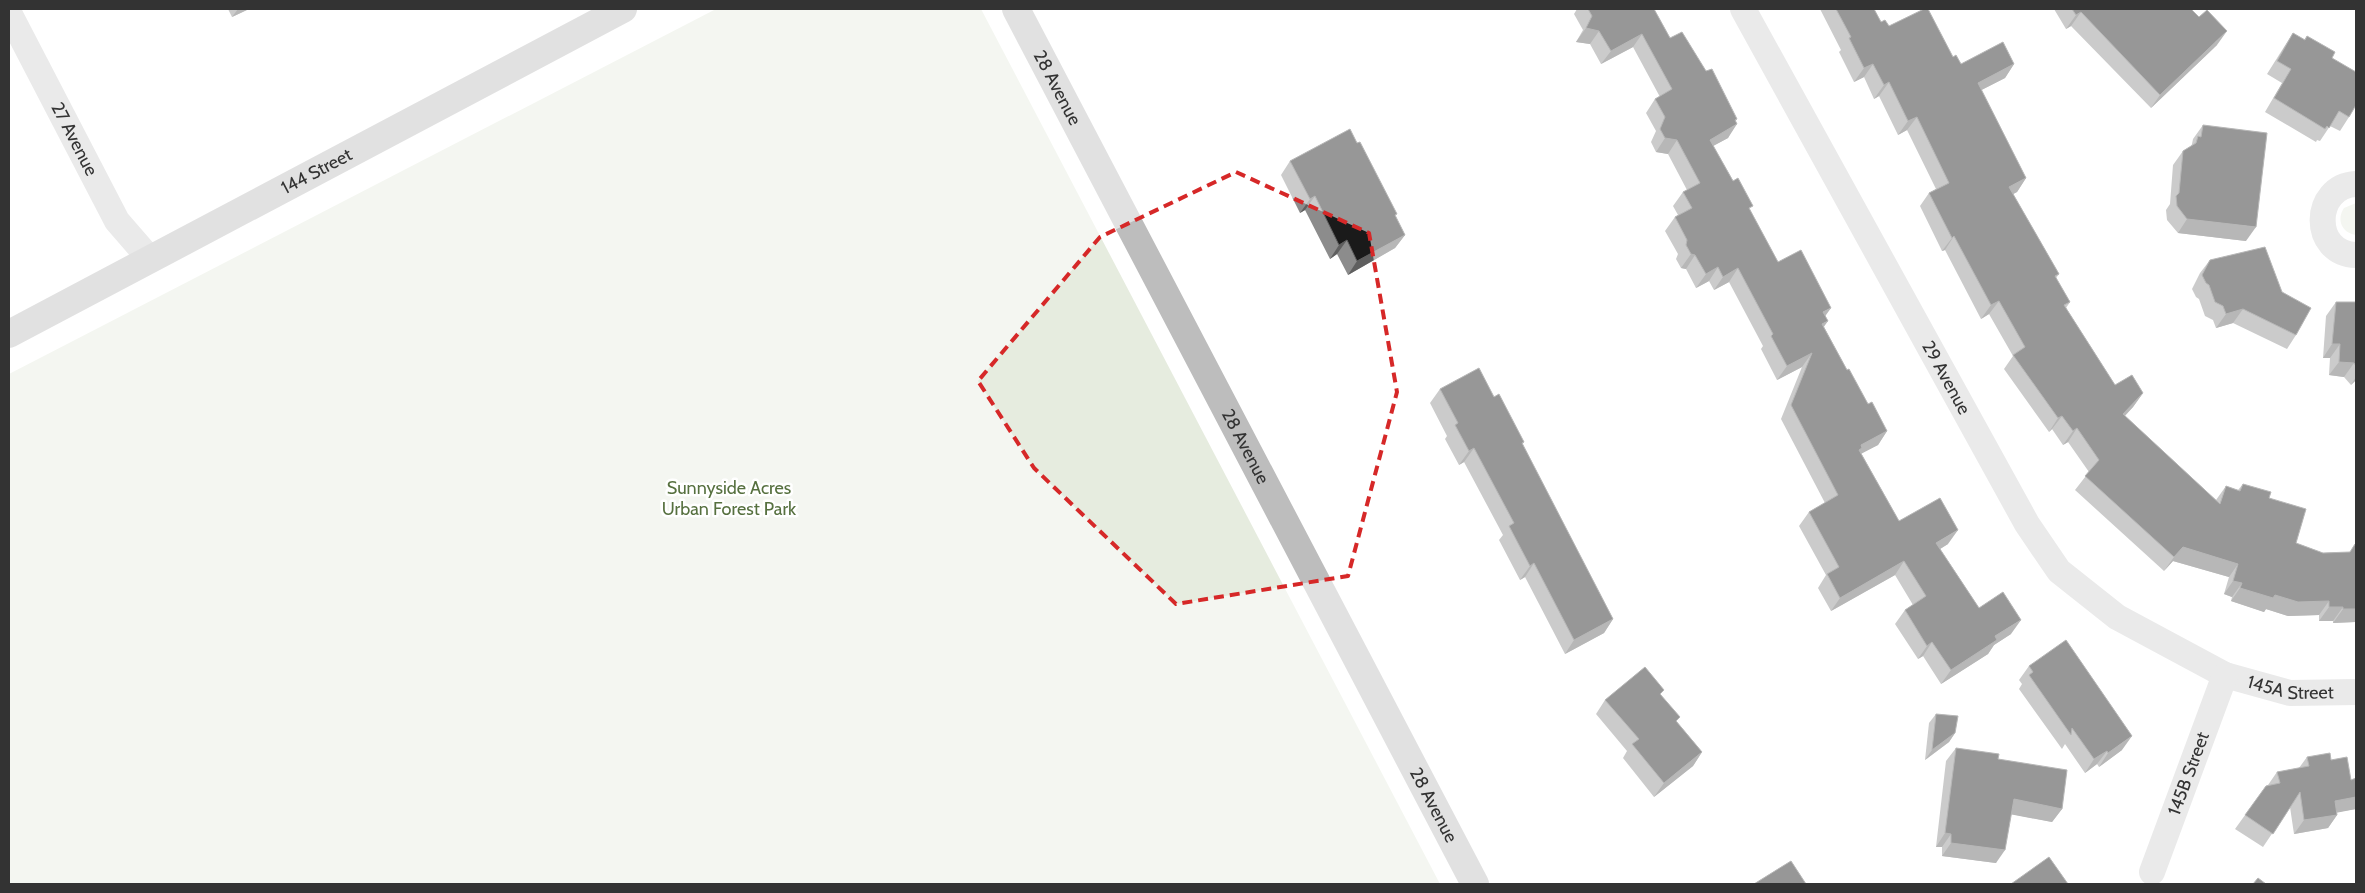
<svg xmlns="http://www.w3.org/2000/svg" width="2365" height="893" font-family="Cabin,sans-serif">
	<rect width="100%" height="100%" fill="#fff"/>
	<g fill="#e6ecdf">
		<path d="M716 9H981L1440 884H9V374Z"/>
		<path d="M2356 203V235C2342 233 2336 220 2344 208Z"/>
	</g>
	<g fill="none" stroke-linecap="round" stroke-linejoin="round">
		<g stroke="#d0d0d0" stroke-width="26">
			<path id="s1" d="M1743 9 2027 524 2059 571 2117 617 2225 675 2290 693 2356 692"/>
			<path id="s2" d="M9 13 117 221 150 259"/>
			<path d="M2356 184C2312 186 2311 254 2356 255"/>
			<path id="s3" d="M2152 872 2225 675"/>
		</g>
		<g stroke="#bdbdbd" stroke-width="28">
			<path id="s4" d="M1016 9 1475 884"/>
			<path id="s5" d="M9 334 623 9"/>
		</g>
	</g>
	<g fill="#8c8c8c">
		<path d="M228 9H249L232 17Z"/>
		<path d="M1577 9H1654L1670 38 1736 121 1728 138 1713 146 1750 210 1778 262 1825 316 1824 327 1847 370 1868 404 1887 431 1878 445 1861 453 1899 521 1948 544 1940 549 1979 608 2011 634 1994 645 1988 654 1941 684 1923 656 1918 659 1895 624 1905 610 1913 605 1895 575 1831 611 1818 588 1826 575 1799 526 1809 512 1825 503 1781 419 1802 367 1777 380 1761 349 1763 346 1729 282 1714 290 1709 281 1696 288 1686 269 1681 268 1676 259 1678 254 1665 231 1675 217 1678 215 1673 206 1683 192 1687 190 1668 154 1656 152 1651 142 1656 131 1646 113 1655 99 1660 97 1633 47 1601 64 1590 44 1576 42 1583 30 1574 14Z"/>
		<path d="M1820 9H1874L1881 22 1889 26 1953 57 1961 64H2014L2005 78 1981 90 2026 178 2017 192 2013 194 2059 274 2056 278 2070 302 2066 308 2115 385 2143 393 2133 407 2125 416 2216 500 2226 486 2238 490 2243 484 2269 498 2296 543 2323 553 2350 552 2356 544V621L2355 622 2333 623V621H2319V615L2288 616 2266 609 2264 612 2231 601 2232 597 2224 594 2229 577 2173 561 2164 571 2075 490 2089 472 2068 442 2063 445 2052 429 2049 432 2004 369 2013 356 1989 314 1981 319 1945 250 1942 251 1920 206 1929 193 1936 189 1907 130 1898 135 1879 96 1874 99 1864 77 1854 82 1839 52 1841 50Z"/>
		<path d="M2054 9H2191L2217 45 2151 108 2071 26 2066 29Z"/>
		<path d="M2293 33 2304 40 2307 36 2332 58 2349 117 2340 131 2330 126 2320 141 2317 140 2316 142 2265 112 2282 83 2267 74 2284 47Z"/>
		<path d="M2203 125 2246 241 2178 233 2167 220 2166 210 2170 204 2173 165 2183 151 2191 147 2192 144 2193 139Z"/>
		<path d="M1290 161 1395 217 1405 235 1395 248 1348 275 1337 254 1330 259 1305 210 1300 213 1281 175Z"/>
		<path d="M2210 260 2296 335 2287 349 2233 323 2216 328 2213 320 2205 316 2199 299 2196 297 2192 289 2200 273Z"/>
		<path d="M2336 302H2356V380L2351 385 2344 377 2329 375 2330 358H2323L2326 316Z"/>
		<path d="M1440 389 1494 397 1524 442 1522 445 1613 619 1604 633 1565 654 1525 577 1520 580 1499 540 1503 535 1464 462 1459 465 1445 439 1447 436 1430 403Z"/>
		<path d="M2029 666 2122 750 2099 767 2097 764 2085 773 2065 744 2062 749 2019 689 2022 684 2019 680Z"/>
		<path d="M1661 695 1677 722 1702 752 1693 766 1654 797 1623 758 1627 751 1596 714 1605 700Z"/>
		<path d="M1936 714 1955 733 1949 742 1925 760 1929 723Z"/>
		<path d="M1956 748 1998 759 2062 809 2052 822 2011 814 1996 863 1942 856V847H1936L1946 761Z"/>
		<path d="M2307 757 2331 760 2351 780 2356 778V809L2337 812V815L2328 828 2294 834 2290 807 2263 847 2235 829 2266 786 2268 785 2277 772 2299 768Z"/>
	</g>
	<g fill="#5f5f5f">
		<path d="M238 9H249L232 17Z"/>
		<path d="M2081 12 2071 26 2066 29 2076 15Z"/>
		<path d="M1586 28 1599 31 1590 44 1576 42Z"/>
		<path d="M2227 31 2217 45 2151 108 2160 95Z"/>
		<path d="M1642 34 1633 47 1601 64 1611 51Z"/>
		<path d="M1873 64 1864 77 1854 82 1864 68Z"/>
		<path d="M2014 64 2005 78 1968 97 1978 83Z"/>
		<path d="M1889 82 1879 96 1874 99 1884 85Z"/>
		<path d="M1917 117 1907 130 1898 135 1908 121Z"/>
		<path d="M1737 119 1731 128 1737 124 1728 138 1700 153 1710 140Z"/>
		<path d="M1665 138 1677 140 1668 154 1656 152Z"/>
		<path d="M2026 178 2017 192 2000 201 2009 187Z"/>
		<path d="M1315 196 1305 210 1300 213 1310 199Z"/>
		<path d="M2187 219 2256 227 2246 241 2178 233Z"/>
		<path d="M1405 235 1395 248 1348 275 1357 261Z"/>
		<path d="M1954 236 1945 250 1942 251 1952 238Z"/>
		<path d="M1347 240 1337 254 1330 259 1339 245Z"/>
		<path d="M1691 254 1695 255 1686 269 1681 268Z"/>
		<path d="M1718 267 1709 281 1696 288 1706 274Z"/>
		<path d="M1738 268 1729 282 1714 290 1723 277Z"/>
		<path d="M1999 301 1989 314 1981 319 1991 305Z"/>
		<path d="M1831 308 1821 322 1823 312Z"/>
		<path d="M2243 309 2233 323 2216 328 2226 314Z"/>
		<path d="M1828 321 1818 335 1822 324Z"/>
		<path d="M2332 344H2340L2330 358H2323Z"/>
		<path d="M1812 353 1802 367 1777 380 1787 366Z"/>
		<path d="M2339 362 2354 363 2344 377 2329 375Z"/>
		<path d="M2356 377V380L2351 385Z"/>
		<path d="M2143 393 2133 407 2113 428 2123 414Z"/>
		<path d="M2062 416 2052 429 2049 432 2058 418Z"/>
		<path d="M2077 428 2068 442 2063 445 2073 431Z"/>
		<path d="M1887 431 1878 445 1857 456 1861 445Z"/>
		<path d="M1474 448 1464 462 1459 465 1469 451Z"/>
		<path d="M1958 530 1948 544 1927 557 1936 543Z"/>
		<path d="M2183 547 2238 564 2229 577 2173 561 2164 571 2174 557Z"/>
		<path d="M1904 561 1895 575 1831 611 1840 598Z"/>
		<path d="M1534 563 1525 577 1520 580 1530 566Z"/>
		<path d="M2233 581 2242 583 2232 597 2224 594Z"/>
		<path d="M2240 588 2275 595 2329 601 2319 615 2288 616 2266 609 2264 612 2231 601Z"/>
		<path d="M2329 607H2343L2333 621H2319Z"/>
		<path d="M2343 609H2356V621L2355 622 2333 623Z"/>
		<path d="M1613 619 1604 633 1565 654 1574 640Z"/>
		<path d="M2021 620 2011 634 1994 645 1988 654 1941 684 1951 670 1995 636Z"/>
		<path d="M1932 642 1923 656 1918 659 1927 646Z"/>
		<path d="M1955 733 1949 742 1925 760 1932 750Z"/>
		<path d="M2132 736 2122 750 2099 767 2108 753Z"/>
		<path d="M2107 751 2097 764 2085 773 2094 759Z"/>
		<path d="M1702 752 1693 766 1654 797 1664 783Z"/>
		<path d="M2356 797V809L2325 815 2335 801Z"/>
		<path d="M2014 799 2062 809 2052 822 2004 813Z"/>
		<path d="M2337 815 2328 828 2294 834 2304 820Z"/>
		<path d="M1945 833 1951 834 1942 847H1936Z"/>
		<path d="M1951 843 2005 850 1996 863 1942 856Z"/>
	</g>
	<g fill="#1a1a1a" stroke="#5f5f5f">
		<path d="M1588 9H1654L1670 38 1682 32 1706 71 1712 69 1737 119 1735 120 1737 124 1710 140 1733 181 1738 178 1753 206 1749 208 1778 262 1801 250 1831 308 1823 312 1828 321 1822 324 1847 370 1849 369 1868 404 1872 402 1887 431 1861 445 1862 448 1859 450 1899 521 1940 498 1958 530 1936 543 1979 608 2003 592 2021 620 1995 636 1997 640 1951 670 1932 642 1927 646 1905 610 1926 596 1904 561 1840 598 1827 574 1839 567 1809 512 1838 495 1791 405 1812 353 1787 366 1771 336 1773 334 1738 268 1723 277 1718 267 1706 274 1695 255 1691 254 1686 245 1687 240 1675 217 1692 208 1683 192 1700 183 1677 140 1665 138 1660 129 1665 117 1655 99 1672 89 1642 34 1611 51 1599 31 1586 28 1592 16Z"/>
		<path d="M1836 9H1874L1881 22 1885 20 1889 26 1924 9H1928L1953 57 1956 55 1961 64 2003 42 2014 64 1978 83 2026 178 2009 187 2059 274 2055 276 2070 302 2064 305 2115 385 2132 375 2143 393 2123 414 2220 504 2226 486 2240 491 2243 484 2271 492 2269 498 2306 509 2296 543 2323 553 2350 552 2355 544H2356V609H2343V607H2329V601L2298 602 2275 595 2273 598 2240 588 2242 583 2233 581 2238 564 2183 547 2174 557 2085 476 2099 460 2077 428 2073 431 2062 416 2058 418 2013 355 2025 347 1999 301 1991 305 1954 236 1952 238 1929 193 1949 183 1917 117 1908 121 1889 82 1884 85 1873 64 1864 68 1849 38 1851 37Z"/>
		<path d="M2072 9H2191L2199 17 2207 10 2227 31 2160 95 2081 12 2076 15Z"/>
		<path d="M2293 33 2305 40 2307 36 2335 52 2332 58 2356 72V105L2349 117 2339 111 2329 128 2327 126 2325 129 2274 98 2291 69 2277 61Z"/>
		<path d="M2203 125 2267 133 2256 227 2187 219 2177 206 2176 196 2179 193 2183 151 2196 143 2198 136 2201 137Z"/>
		<path d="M1350 129 1357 143 1360 142 1397 214 1395 215 1405 235 1357 261 1347 240 1339 245 1315 196 1310 199 1290 161Z"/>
		<path d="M2265 247 2282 292 2311 308 2296 335 2243 309 2226 314 2223 306 2215 302 2209 285 2206 283 2202 275 2210 260Z"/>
		<path d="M2336 302H2356V366L2354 363 2339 362 2340 344H2332Z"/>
		<path d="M1479 368 1494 397 1499 394 1524 442 1522 443 1613 619 1574 640 1534 563 1530 566 1509 526 1514 523 1474 448 1469 451 1455 425 1458 423 1440 389Z"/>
		<path d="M2066 640 2132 736 2108 753 2107 751 2094 759 2072 728 2071 735 2029 675 2033 672 2029 666Z"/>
		<path d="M1645 667 1664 690 1660 694 1680 717 1676 721 1702 752 1664 783 1632 744 1639 739 1605 700Z"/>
		<path d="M1936 714 1958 716 1955 733 1932 750Z"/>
		<path d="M1956 748 1999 754 1998 759 2067 770 2062 809 2014 799 2005 850 1951 843V834L1945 833Z"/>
		<path d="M2330 753 2331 760 2347 757 2351 780 2356 778V797L2335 801 2337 815 2304 820 2300 792 2273 834 2245 815 2266 786 2280 783 2277 772 2309 766 2307 757Z"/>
		<path d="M2049 857 2068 884H2011Z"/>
		<path d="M1791 861 1806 884H1754Z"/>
		<path d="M2258 878 2266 884H2253Z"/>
	</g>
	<path d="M0 0H2365V893H0ZM1236 172 1369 233 1397 392 1348 576 1176 604 1034 468 978 381 1100 237Z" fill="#fff" fill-opacity=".55" fill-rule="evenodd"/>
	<path fill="none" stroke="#d62828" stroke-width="4" stroke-dasharray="10 6" stroke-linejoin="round" d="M1236 172 1369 233 1397 392 1348 576 1176 604 1034 468 978 381 1100 237Z"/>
	<g text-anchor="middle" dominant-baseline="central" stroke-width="5" stroke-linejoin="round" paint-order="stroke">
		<g font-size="18" fill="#333" stroke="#fff">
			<text stroke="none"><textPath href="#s4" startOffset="89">28 Avenue</textPath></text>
			<text stroke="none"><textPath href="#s2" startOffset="142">27 Avenue</textPath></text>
			<text stroke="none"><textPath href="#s5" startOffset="348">144 Street</textPath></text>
			<text stroke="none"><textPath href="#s1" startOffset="421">29 Avenue</textPath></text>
			<text stroke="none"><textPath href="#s4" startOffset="494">28 Avenue</textPath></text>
			<text stroke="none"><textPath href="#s1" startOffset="909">145A Street</textPath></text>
			<text stroke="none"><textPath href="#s3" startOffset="105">145B Street</textPath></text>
			<text stroke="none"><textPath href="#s4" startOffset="899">28 Avenue</textPath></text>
		</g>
		<g font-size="18" fill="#56703f" stroke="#fff">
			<text x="729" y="488">Sunnyside Acres<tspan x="729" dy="21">Urban Forest Park</tspan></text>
		</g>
	</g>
	<rect width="2365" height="893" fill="none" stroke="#333333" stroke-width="20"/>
</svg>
